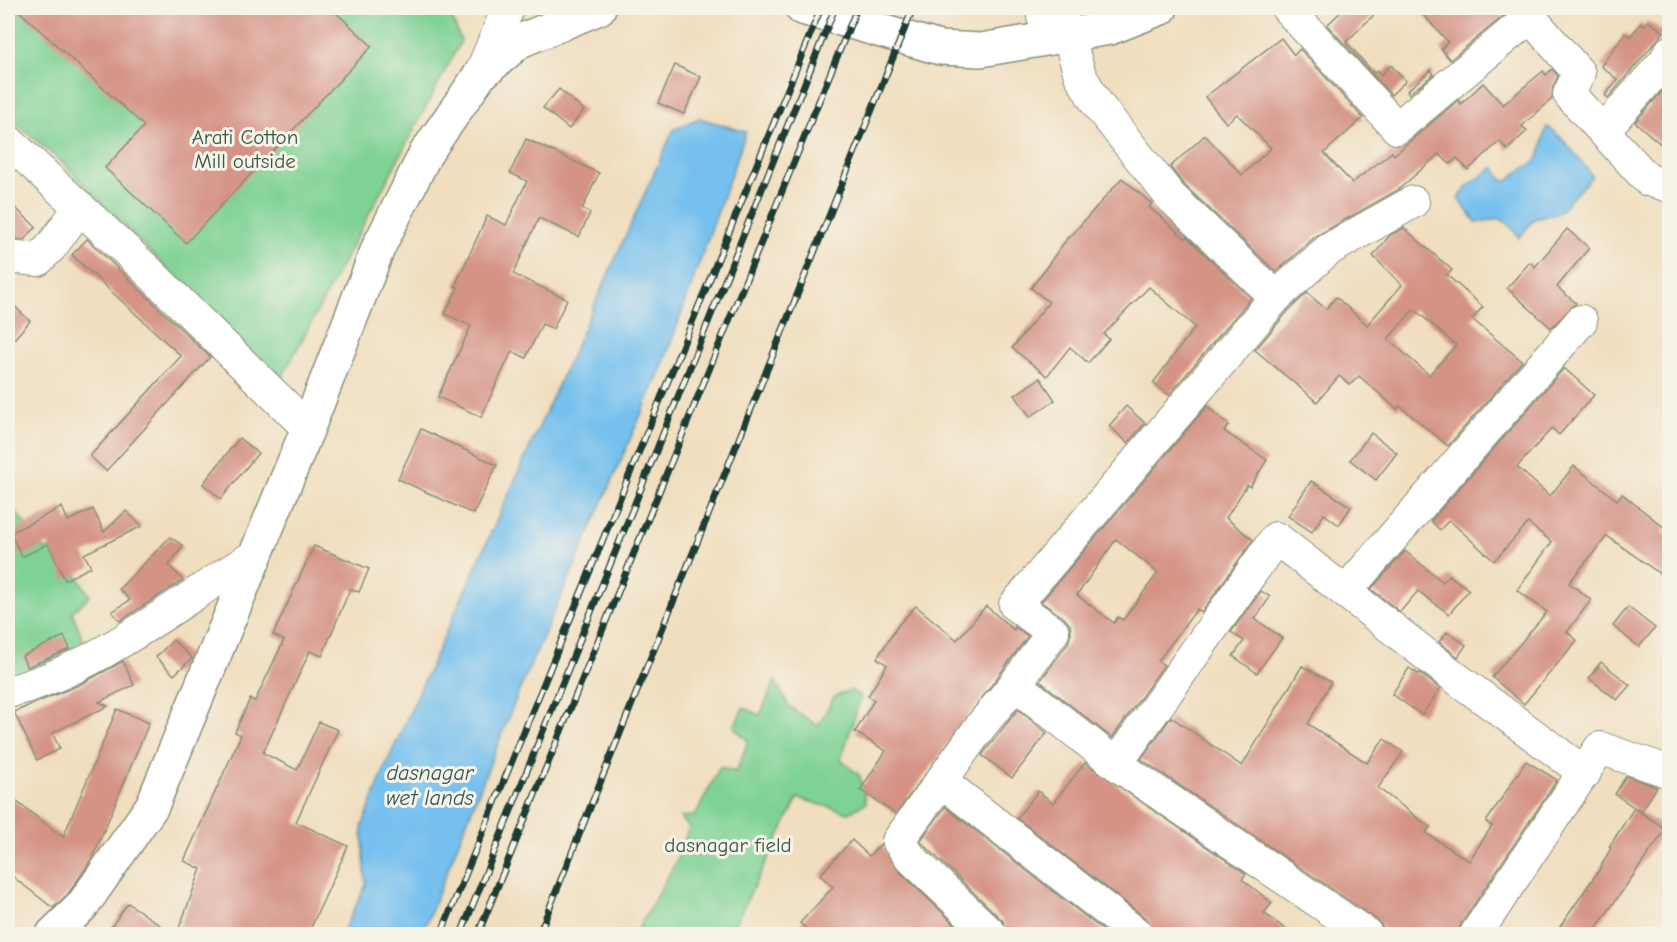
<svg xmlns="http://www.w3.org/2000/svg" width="1677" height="942" font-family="'Comic Neue',sans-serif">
	<rect width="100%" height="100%" fill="#f7f3e8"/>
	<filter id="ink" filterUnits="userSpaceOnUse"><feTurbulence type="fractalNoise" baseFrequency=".0167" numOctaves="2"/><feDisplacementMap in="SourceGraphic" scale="12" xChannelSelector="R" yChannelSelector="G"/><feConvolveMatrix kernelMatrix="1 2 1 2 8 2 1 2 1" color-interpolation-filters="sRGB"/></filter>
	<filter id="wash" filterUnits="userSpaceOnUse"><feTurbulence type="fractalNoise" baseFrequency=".008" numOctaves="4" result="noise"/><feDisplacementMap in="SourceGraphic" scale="24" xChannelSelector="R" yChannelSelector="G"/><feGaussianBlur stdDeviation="1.35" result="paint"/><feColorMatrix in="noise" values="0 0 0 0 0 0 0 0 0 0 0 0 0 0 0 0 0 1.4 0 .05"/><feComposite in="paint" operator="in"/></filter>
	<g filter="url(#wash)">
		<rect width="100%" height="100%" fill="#f0debe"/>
		<g fill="#7fd295" stroke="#4f8864" stroke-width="1.5">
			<path d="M8 8H448L461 41 279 383 63 163 8 117Z"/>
			<path d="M15 511 45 549 60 548 90 596 72 612 85 644 8 683V515Z"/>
			<path d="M775 681 789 706 818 726 834 697 850 690 861 696 841 760 860 776 866 803 849 813 798 798 730 934H635L677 860 689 827 680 817 695 816 720 767 736 772 748 741 734 727 743 708 760 715Z"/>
		</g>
		<g fill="#74c0ee" stroke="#4a7e91" stroke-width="1.5">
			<path d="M699 118 746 132 663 365 519 691 422 934H342L366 885 362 827 385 767 674 129Z"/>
			<path d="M1547 127C1558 131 1585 165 1592 176L1558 213 1534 219 1519 238 1509 224 1501 219 1476 222 1458 199 1468 186 1494 167 1502 180 1508 181C1516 170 1533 167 1539 156 1544 147 1542 136 1547 127Z"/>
		</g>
		<g id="blocks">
			<g fill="#d49385" fill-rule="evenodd">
				<path d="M16 8H331L372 46 186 243 105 168 144 126Z"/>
				<path d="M1345 8H1381L1346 42 1374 73 1377 70 1381 75 1391 65 1406 81 1391 95 1327 25Z"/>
				<path d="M1417 8H1513L1450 60 1441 49 1448 42Z"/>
				<path d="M1648 21 1664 32 1608 98 1605 95 1618 80 1601 66 1625 33 1630 37 1641 23 1644 26Z"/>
				<path d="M1281 38 1294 55 1300 49 1363 118 1324 153 1352 183 1392 152 1394 155 1458 100 1461 104 1483 83 1503 105 1543 71 1546 75 1552 69 1558 76 1553 87 1552 99 1522 126 1527 131 1507 150 1500 141 1468 170 1457 158 1450 164 1439 154 1398 190 1316 236 1276 272 1183 184 1170 167 1205 135 1242 175 1271 148 1237 114 1226 123 1205 97Z"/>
				<path d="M675 65 701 77 684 114 658 103Z"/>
				<path d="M1431 70 1434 74 1409 94 1407 91Z"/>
				<path d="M1666 87 1670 90V152L1635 122Z"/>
				<path d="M559 89 584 110 569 129 543 108Z"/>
				<path d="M526 139 599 173 582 209 590 213 579 237 539 218 513 274 567 299 553 329 542 324 526 358 512 351 481 417 438 397 471 326 445 314 458 287 455 286 487 216 506 225 527 181 510 173Z"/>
				<path d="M1122 178 1152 204 1149 207 1185 238 1187 237 1251 298 1169 395 1153 383 1195 327 1149 287 1104 334 1109 339 1088 363 1070 347 1047 376 1012 348 1049 302 1031 288 1069 236 1070 237Z"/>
				<path d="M8 201 36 227 24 240H18L8 230Z"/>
				<path d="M1404 228 1452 270 1447 275 1483 307 1472 319 1522 361 1448 446 1400 406 1397 409 1359 376 1350 385 1339 376 1317 402 1255 350 1289 310 1307 293 1326 309 1336 297 1367 325 1402 285 1373 256 1390 235ZM1414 309 1456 345 1429 375 1388 339Z"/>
				<path d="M1567 229 1589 248 1557 287 1576 303 1551 328 1507 288 1530 262 1535 267Z"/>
				<path d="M87 239 210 357 106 471 90 456 181 356 72 255Z"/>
				<path d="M8 300 30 321 8 346Z"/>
				<path d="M1564 368 1594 395 1559 435 1552 428 1517 467 1550 496 1574 466 1617 500 1622 494 1666 529 1663 533 1670 538V581L1607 536 1569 583 1591 600 1567 632 1577 640 1524 704 1492 677 1547 612 1517 590 1552 542 1528 523 1494 561 1449 520 1440 530 1431 521Z"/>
				<path d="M1040 378 1055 400 1030 417 1015 395Z"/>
				<path d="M1126 406 1145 423 1128 443 1109 426Z"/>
				<path d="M1207 406 1229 425 1224 431 1267 460 1250 487 1247 485 1226 518 1253 540 1202 612 1197 609 1158 661 1164 665 1112 738 1040 681 1068 643 1071 633 1070 625 1064 618 1041 602ZM1116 539 1158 573 1123 620 1118 617 1114 623 1077 595Z"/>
				<path d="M421 429 497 465 473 514 398 479Z"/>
				<path d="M1371 433 1397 453 1376 480 1350 460Z"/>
				<path d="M239 438 258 453 221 499 203 484Z"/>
				<path d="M1311 481 1351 507 1339 525 1324 514 1312 532 1288 516Z"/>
				<path d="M62 507 68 521 93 509 104 532 126 511 142 526 84 554 91 567 65 580 48 544 22 557 10 533Z"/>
				<path d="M170 537 183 546 169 565 183 580 120 621 112 612 130 600 119 589Z"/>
				<path d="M314 546 369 569 359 592 350 589 322 656 310 651 263 753 297 770 319 722 338 730 296 822 348 846 308 934H177L201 869 184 861 241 735 235 732 250 699 255 701 284 640 273 635Z"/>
				<path d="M1405 551 1443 582 1449 575 1469 590 1449 614 1418 591 1400 612 1371 589Z"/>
				<path d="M1261 591 1270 597 1255 619 1282 638 1257 673 1233 656 1244 641 1231 632Z"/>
				<path d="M916 606 957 640 986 606 1014 630 1015 627 1028 636 896 814 860 790 886 751 855 732 874 700 868 696 887 665 877 658 899 624Z"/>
				<path d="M1628 607 1655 628 1639 647 1613 626Z"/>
				<path d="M1447 632 1466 645 1458 657 1439 642Z"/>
				<path d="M64 636 70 649 27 667 22 656Z"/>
				<path d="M173 640 192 658 174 675 156 657Z"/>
				<path d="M123 661 134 685 99 702 108 706 52 733 60 749 37 760 14 712 81 684Z"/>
				<path d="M1601 662 1630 685 1617 700 1589 678Z"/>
				<path d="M1302 666 1331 682 1308 724 1367 763 1384 739 1403 752 1378 788 1430 827 1426 833 1469 861 1492 826 1486 822 1526 761 1557 780 1461 924 1458 934H1384L1382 926 1376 919 1141 759 1171 717 1242 766Z"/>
				<path d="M1409 668 1418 674 1420 673 1440 689 1422 715 1392 694Z"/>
				<path d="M117 709 149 723 92 859 68 894 53 908 8 873V795L63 837Z"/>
				<path d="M1018 709 1047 733 1012 778 982 755Z"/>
				<path d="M1085 763 1246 874 1242 879 1272 903 1264 913 1292 934H1155L1148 920 1017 818 1038 791 1053 803Z"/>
				<path d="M1626 776 1657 787 1641 812 1615 794Z"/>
				<path d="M945 807 1108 934H1008L1003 921 920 841Z"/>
				<path d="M1634 808 1666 829 1592 934H1555L1599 870 1611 848 1609 847Z"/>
				<path d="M852 840 869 856 881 844 899 871 965 934H812L800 923 833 887 820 875Z"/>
				<path d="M128 903 173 934H106Z"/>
			</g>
		</g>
	</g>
	<g filter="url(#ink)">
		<use href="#blocks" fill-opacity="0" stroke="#888e79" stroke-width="1.5"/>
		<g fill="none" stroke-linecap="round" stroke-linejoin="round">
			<g stroke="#888e79" stroke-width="34">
				<g id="minor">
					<path d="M1287 8 1397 128 1530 17 1579 73 1569 94 1648 180 1670 186"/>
					<path d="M1043 17 1065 8"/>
					<path d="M1068 35 1080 75 1097 104 1170 196 1276 297 1015 605 1053 632 1015 684 1116 764 1276 538 1456 678 1585 773"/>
					<path d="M480 75 508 8"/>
					<path d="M1603 131 1665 61 1670 52"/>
					<path d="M8 141 144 267 308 428"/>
					<path d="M8 257 38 260 51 247 80 207"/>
					<path d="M1276 297 1328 250 1413 202"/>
					<path d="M1345 592 1581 321"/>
					<path d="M8 692C100 668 175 603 256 555"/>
					<path d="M1116 764 1366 934"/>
					<path d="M941 781 1137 934"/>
					<path d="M991 934 911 858 898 841 980 727 1015 684"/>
					<path d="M1476 934 1600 748 1670 772"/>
				</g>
			</g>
			<g stroke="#888e79" stroke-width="36">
				<g id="major">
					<path d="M802 8 940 48 981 50 1110 28 1161 8"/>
					<path d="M53 934 82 906 152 806 308 428 379 246 426 153 480 75 520 41 599 8"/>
				</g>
			</g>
			<use href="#minor" stroke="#fff" stroke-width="32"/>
			<use href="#major" stroke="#fff" stroke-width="33"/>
			<g stroke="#1f3d34" stroke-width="7">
				<g id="rail">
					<path d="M441 934 821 8"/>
					<path d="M461 934 835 8"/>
					<path d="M478 934 857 8"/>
					<path d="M539 934 913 8"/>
				</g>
			</g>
			<use href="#rail" stroke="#f7f3e8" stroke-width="4.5" stroke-dasharray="14" stroke-linecap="butt"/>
		</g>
	</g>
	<g text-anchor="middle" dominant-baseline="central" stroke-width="6" stroke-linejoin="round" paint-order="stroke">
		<g font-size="21" fill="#325b47" stroke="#f7f3e8">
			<text x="245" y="137">Arati Cotton<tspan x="245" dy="24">Mill outside</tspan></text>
			<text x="728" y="845">dasnagar field</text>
		</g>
		<g font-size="22" font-style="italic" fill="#305759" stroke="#f7f3e8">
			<text x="430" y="773">dasnagar<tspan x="430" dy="25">wet lands</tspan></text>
		</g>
	</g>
	<rect width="1677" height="942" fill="none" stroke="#f7f3e8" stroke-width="30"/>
</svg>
